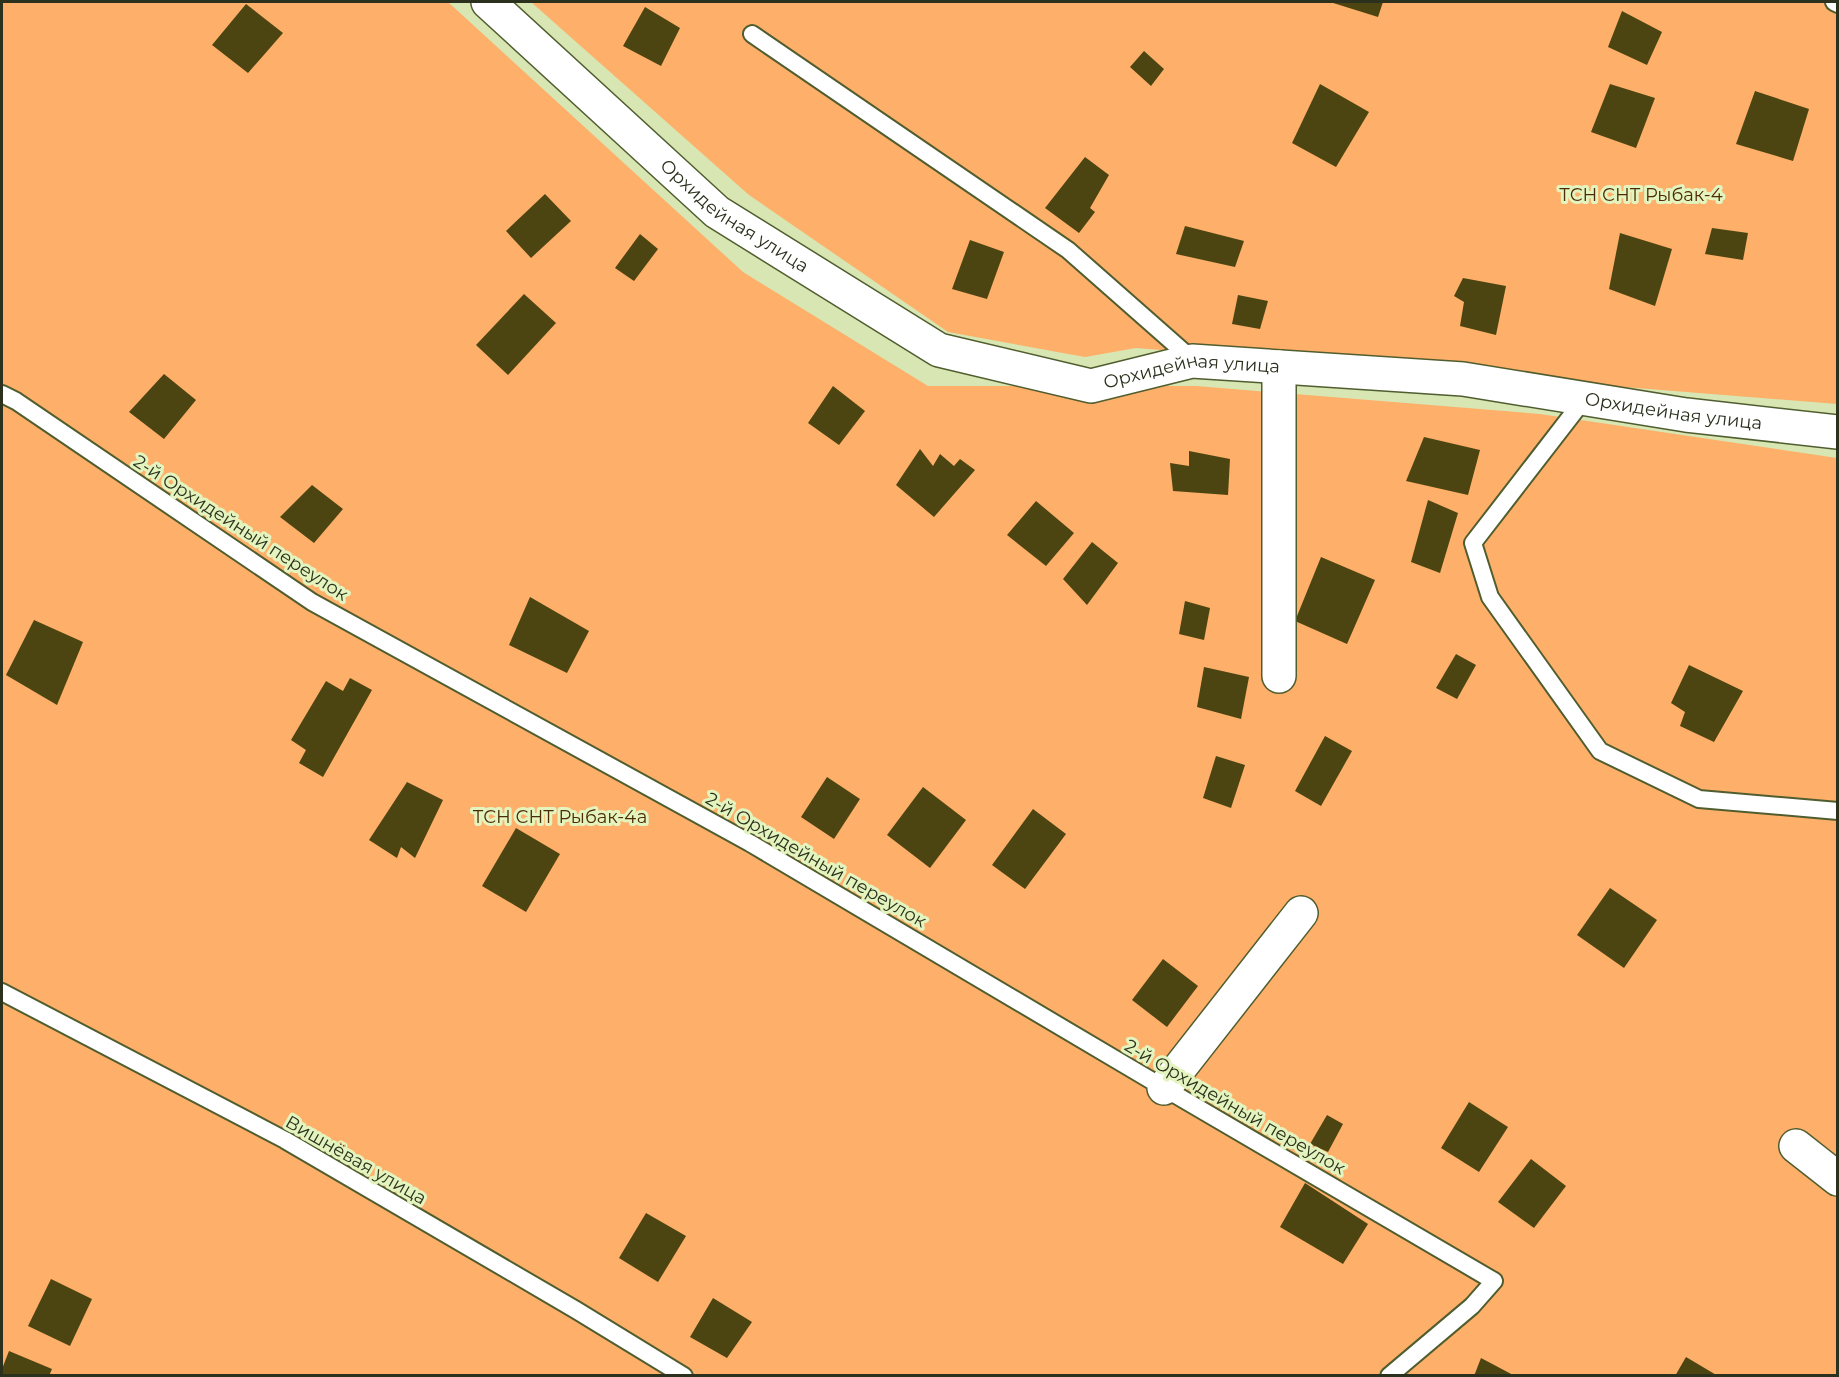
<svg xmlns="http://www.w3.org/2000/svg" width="1839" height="1377" font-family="Montserrat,sans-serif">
	<rect width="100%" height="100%" fill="#d7e6b3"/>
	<g fill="#feaf69">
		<path d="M2 2H448L743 272 928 386H1196L1540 414 1837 458V1375L2 1376Z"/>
		<path d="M531 2H1837V404L1136 348 1085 357 948 332 749 195Z"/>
	</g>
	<g fill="#4c4511">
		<path d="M1330 2H1383L1378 17Z"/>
		<path d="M246 4 283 33 248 73 212 45Z"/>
		<path d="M645 7 680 28 661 66 623 46Z"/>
		<path d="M1622 11 1662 32 1647 65 1608 47Z"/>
		<path d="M1144 51 1164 69 1151 86 1130 67Z"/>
		<path d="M1320 84 1369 112 1336 167 1292 143Z"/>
		<path d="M1610 84 1655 98 1636 148 1591 132Z"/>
		<path d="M1755 91 1809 109 1793 161 1736 144Z"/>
		<path d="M1085 157 1109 175 1090 208 1095 212 1079 233 1045 208Z"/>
		<path d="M545 194 571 221 531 258 506 231Z"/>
		<path d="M1185 226 1244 241 1235 267 1176 254Z"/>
		<path d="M1712 228 1748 233 1743 260 1705 254Z"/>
		<path d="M1620 233 1672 249 1655 306 1609 289Z"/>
		<path d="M640 234 658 249 634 281 615 268Z"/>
		<path d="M970 240 1004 252 987 299 952 289Z"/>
		<path d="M1463 278 1506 286 1496 335 1460 326 1464 302 1454 296Z"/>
		<path d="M524 294 556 323 508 375 476 345Z"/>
		<path d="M1238 295 1268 301 1260 329 1232 324Z"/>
		<path d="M164 374 196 400 164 439 129 412Z"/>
		<path d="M833 386 865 411 839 445 808 423Z"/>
		<path d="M1424 437 1480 450 1468 495 1406 481Z"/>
		<path d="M920 449 933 466 940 454 954 466 960 459 975 470 934 517 896 485Z"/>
		<path d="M1189 451 1230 459 1228 495 1173 491 1170 463 1189 466Z"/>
		<path d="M312 485 343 509 314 543 280 517Z"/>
		<path d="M1428 500 1458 513 1440 573 1411 562Z"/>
		<path d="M1036 501 1074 533 1046 566 1007 535Z"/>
		<path d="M1092 542 1118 563 1087 605 1063 579Z"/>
		<path d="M1321 557 1375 580 1347 644 1295 621Z"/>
		<path d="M530 597 589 631 567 673 509 645Z"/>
		<path d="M1185 601 1210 608 1204 640 1179 634Z"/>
		<path d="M34 620 83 642 57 705 6 675Z"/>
		<path d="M1456 654 1476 665 1457 699 1436 688Z"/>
		<path d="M1689 665 1743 691 1714 742 1680 726 1685 712 1671 703Z"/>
		<path d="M1204 667 1249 677 1241 719 1197 707Z"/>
		<path d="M350 678 372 690 323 777 299 763 306 750 291 740 326 681 343 691Z"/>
		<path d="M1325 736 1352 751 1321 806 1295 791Z"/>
		<path d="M1216 756 1245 765 1231 808 1203 798Z"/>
		<path d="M827 777 860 799 834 839 801 817Z"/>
		<path d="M407 782 443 800 415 858 401 847 397 858 369 840Z"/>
		<path d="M923 787 966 820 930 868 887 835Z"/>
		<path d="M1033 809 1066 834 1025 889 992 865Z"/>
		<path d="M516 828 560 854 526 912 482 886Z"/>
		<path d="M1610 888 1657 920 1624 968 1577 935Z"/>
		<path d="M1163 959 1198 986 1167 1027 1132 1000Z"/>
		<path d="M1469 1102 1508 1127 1479 1172 1441 1148Z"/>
		<path d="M1327 1115 1343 1124 1328 1152 1310 1144Z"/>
		<path d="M1531 1159 1566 1186 1534 1228 1498 1202Z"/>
		<path d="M1305 1183 1368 1224 1343 1264 1280 1227Z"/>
		<path d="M646 1213 686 1236 658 1282 619 1258Z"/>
		<path d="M51 1279 92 1299 70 1346 28 1326Z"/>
		<path d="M713 1298 752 1322 727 1358 690 1337Z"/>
		<path d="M9 1351 52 1369 49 1376H2V1369Z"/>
		<path d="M1686 1357 1718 1376H1675Z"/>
		<path d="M1481 1358 1515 1376H1474Z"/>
	</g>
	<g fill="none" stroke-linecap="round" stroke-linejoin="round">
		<g stroke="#505d2e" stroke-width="20">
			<g id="lane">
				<path d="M1834 2 1838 4"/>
				<path d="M752 34 1068 250 1194 361"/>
				<path d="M2 394 16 401 312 602 750 843 1164 1088 1494 1281 1472 1306 1389 1376"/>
				<path d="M1581 398H1585L1473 543 1490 597 1600 751 1699 799 1838 811"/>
				<path d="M2 992 285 1140 576 1310 684 1376"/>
			</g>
		</g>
		<g stroke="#505d2e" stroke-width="36">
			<g id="street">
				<path id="s1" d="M488 2 717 212 939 350 1091 386 1192 361 1463 379 1686 415 1838 432"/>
				<path d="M1279 367V676"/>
				<path d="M1164 1088 1301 913"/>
				<path d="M1796 1146 1838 1179"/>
			</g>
		</g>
		<use href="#lane" stroke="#fff" stroke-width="16"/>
		<use href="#street" stroke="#fff" stroke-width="33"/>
	</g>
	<g text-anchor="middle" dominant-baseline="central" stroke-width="6" stroke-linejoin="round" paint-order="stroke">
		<g font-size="18" fill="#4d2b07" stroke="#e4f4bf">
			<text x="1641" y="195">ТСН СНТ Рыбак-4</text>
			<text x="560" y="817">ТСН СНТ Рыбак-4а</text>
		</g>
		<g font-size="18" fill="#2b311d" stroke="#e4f4bf">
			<text stroke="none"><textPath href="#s1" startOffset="327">Орхидейная улица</textPath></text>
			<text stroke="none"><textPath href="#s1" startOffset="831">Орхидейная улица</textPath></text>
			<text stroke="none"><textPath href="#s1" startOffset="1317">Орхидейная улица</textPath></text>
			<text transform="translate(241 528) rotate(33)">2-й Орхидейный переулок</text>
			<text transform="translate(816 860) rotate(30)">2-й Орхидейный переулок</text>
			<text transform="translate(1235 1107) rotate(30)">2-й Орхидейный переулок</text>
			<text transform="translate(356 1160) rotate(30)">Вишнёвая улица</text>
		</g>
	</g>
	<rect width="1839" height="1377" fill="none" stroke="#2b311d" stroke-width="6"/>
</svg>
